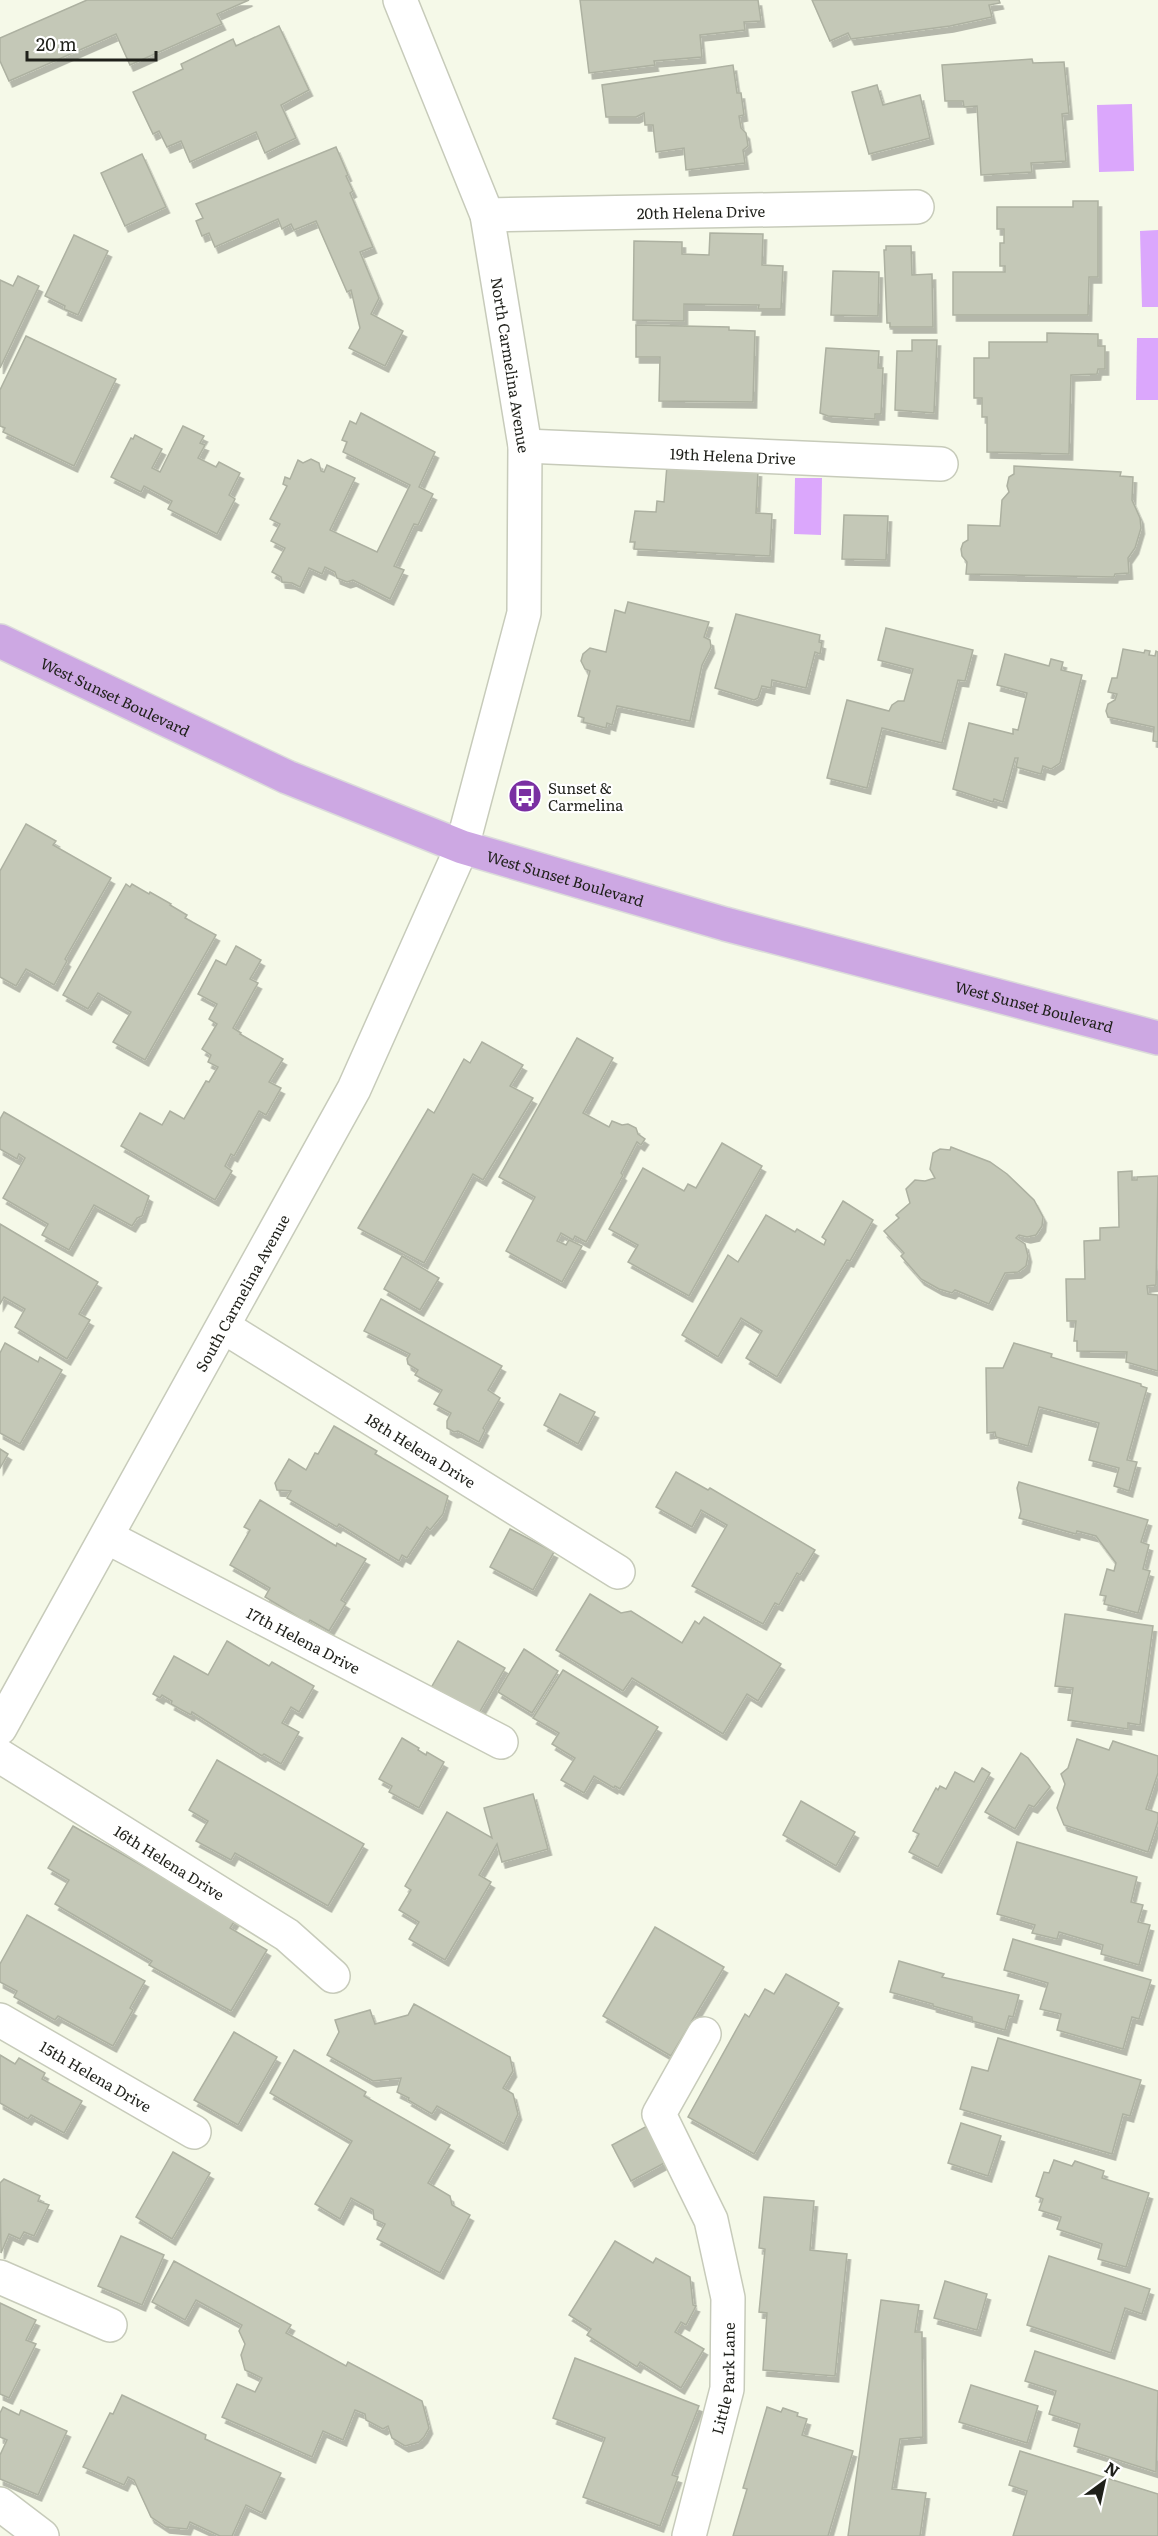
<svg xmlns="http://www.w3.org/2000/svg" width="1158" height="2536" font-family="Literata,serif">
	<defs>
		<filter id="shadow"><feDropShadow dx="3.5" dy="6" stdDeviation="0" flood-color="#0004"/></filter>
	</defs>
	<rect width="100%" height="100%" fill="#f5f9e8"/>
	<g fill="#dba7fc">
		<path d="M1132 104 1134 171 1099 172 1097 105Z"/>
		<path d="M1158 230V307H1142L1140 231Z"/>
		<path d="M1137 338H1158V400H1136Z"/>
		<path d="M795 478H822L821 535 794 534Z"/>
	</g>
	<g fill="#c4c8b7" stroke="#adb1a1" stroke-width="1.5" filter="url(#shadow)">
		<path d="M87 0H249L217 14 222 24 130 65 116 34 9 81 0 61V38Z"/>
		<path d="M580 0H758L761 21 744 22 745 30 700 35 702 57 654 61 655 65 589 73Z"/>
		<path d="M812 0H999L1000 3 989 5 992 17 950 26 851 39 848 33 830 41Z"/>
		<path d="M279 26 309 90 281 105 296 138 265 153 256 132 190 162 181 141 167 147 159 131 153 134 133 92 183 69 181 64 233 39 236 46Z"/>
		<path d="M1032 59 1033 63 1064 62 1069 113 1062 114 1066 161 1031 163 1032 172 981 175 977 106 964 107 963 101H945L942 65Z"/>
		<path d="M733 65 737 93H741L744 115 739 116 741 128 746 133 748 146 743 150 745 163 686 170 684 148 656 152 653 125H645L644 113 636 117H606L602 85Z"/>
		<path d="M877 85 883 105 920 95 930 138 869 154 852 92Z"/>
		<path d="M336 147 348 175 346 176 353 191 350 193 373 247 360 252 379 298 371 314 403 331 385 366 349 348 360 328 351 290 347 292 316 221 294 230 291 224 282 229 278 219 215 247 209 233 202 236 196 221 203 218 196 204Z"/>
		<path d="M142 154 166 207 125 226 101 173Z"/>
		<path d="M1073 201H1098V277H1089L1088 315H953V272H1005V266H1000V243H1004V229H997V207H1073Z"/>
		<path d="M710 233 763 234 762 265 783 266 781 309H758L759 305 684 304V321L633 320 634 241 682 242V254L709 255Z"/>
		<path d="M74 235 108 251 78 315 64 309 65 306 45 296Z"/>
		<path d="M886 246H911L912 275 932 274 933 327H890V323H887L884 250H886Z"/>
		<path d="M833 271 879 272 878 316 831 315Z"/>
		<path d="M18 276 39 286 0 368V280L13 286Z"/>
		<path d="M636 325 729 327V330L755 331 753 402 659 401 660 357H636Z"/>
		<path d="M1047 333 1098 334V346H1105V369H1098L1097 374 1071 375 1069 454 987 452V417H982V398H974V358H989V342H1047Z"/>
		<path d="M26 336 116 379 74 466 3 432 5 428 0 426V390Z"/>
		<path d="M912 340H937L934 413 895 410 897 351H912Z"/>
		<path d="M826 348 879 351 878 368H883L881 414H875V419L828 416 820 413Z"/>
		<path d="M361 413 435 452 419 487 433 494 418 525 414 524 394 566 404 570 390 599 353 580 347 582 337 578 335 572 325 567 322 574 309 568 300 587 292 583 282 582 281 577 272 572 285 548 271 541 280 524 270 519 287 486 283 484 285 477 290 479 298 460 303 463 311 459 319 463 321 471 324 472 327 465 355 478 330 530 377 552 410 485 343 452 347 442 342 440 350 421 356 424Z"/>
		<path d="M183 426 204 436 200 443 205 445 198 458 216 467 219 462 240 473 229 495 235 499 217 534 168 509 172 501 144 486 141 492 111 477 131 438 133 439 135 435 162 449 152 468 160 472Z"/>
		<path d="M667 465 758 471 756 513 772 514 770 556 634 549 635 542H630L635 511 656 512 657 501 664 502Z"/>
		<path d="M1014 466 1121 472 1120 476 1133 477 1132 500 1140 518 1141 528 1135 548 1128 558 1129 573 1115 574 1114 577 966 574 967 562 962 556 961 549 963 543 968 540V525L1000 526 1002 500 1009 492 1007 486 1009 477 1014 474Z"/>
		<path d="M844 515 888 516 886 560 842 559Z"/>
		<path d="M628 602 709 622 704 637 710 640 711 647 702 665 690 721 617 706 612 725 607 723 606 728 583 722 584 718 578 716 590 671 585 669 581 661 583 654 590 648 606 652 615 610 625 613Z"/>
		<path d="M736 614 820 635 819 642 822 643 820 654 815 652 806 688 772 680 771 688 762 686 758 698 754 700 715 688Z"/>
		<path d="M886 628 973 650 965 681 958 680 942 743 882 728 867 788 827 778 847 700 889 711 892 705 898 701H904L913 669 878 660Z"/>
		<path d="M1123 649 1144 653 1145 650 1150 651 1149 655 1155 656 1156 651 1158 652V742L1153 741 1154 727 1108 717 1106 711 1108 704 1115 700 1117 694 1108 692 1112 678H1117Z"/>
		<path d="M1005 654 1049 666 1051 659 1063 662 1061 670 1082 675 1060 763 1051 769 1043 766 1041 774 1016 767 1018 758H1015L1003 802 994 799 993 802 953 789 969 723 1013 734V729L1018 730 1027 693 997 685Z"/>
		<path d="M26 824 56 841 53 845 111 878 65 959 67 961 54 985 26 969 16 986 0 977V871Z"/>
		<path d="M126 884 130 887 132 884 149 894 150 892 171 904 170 905 187 915 185 918 216 935 145 1060 113 1042 131 1012 98 993 88 1009 63 995Z"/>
		<path d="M236 946 261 960 250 979 258 983 233 1028 241 1033 240 1034 283 1059 269 1082 281 1088 266 1115 259 1111 234 1156 231 1154 225 1166 232 1171 215 1200 121 1146 140 1113 162 1125 170 1111 184 1119 206 1081 209 1082 218 1067 208 1062 211 1055 202 1049 217 1024 209 1019 217 1004 198 994 216 960 226 965Z"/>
		<path d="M577 1038 613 1058 583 1113 609 1127 612 1121 622 1125 628 1124 636 1128 638 1134 645 1139 641 1145 637 1142 621 1173 623 1175 586 1242 575 1236 573 1240 561 1233 557 1241 566 1245 569 1240 582 1246 562 1282 506 1251 535 1197 499 1177Z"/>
		<path d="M482 1042 523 1065 510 1086 533 1098 483 1180 473 1174 424 1263 358 1228 428 1109 434 1113 464 1059 470 1063Z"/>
		<path d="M4 1112 149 1196 142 1216 137 1218 132 1226 94 1205 69 1250 42 1235 48 1224 3 1198 25 1158 19 1154 17 1159 0 1149V1119Z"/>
		<path d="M722 1143 762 1166 689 1296 628 1262 638 1245 609 1229 643 1168 684 1191 688 1184 696 1188Z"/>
		<path d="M951 1147 990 1162 1007 1174 1034 1200 1043 1217 1042 1226 1036 1235 1027 1237 1019 1235 1016 1238 1025 1244 1028 1256 1026 1266 1018 1272 1005 1273 989 1304 955 1290 952 1293 939 1289 921 1279 901 1256 904 1253 884 1231 899 1218 896 1215 910 1203 906 1189 915 1180 925 1181 935 1178 930 1169 933 1153 940 1149 950 1150Z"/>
		<path d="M1132 1171V1180H1137V1177L1158 1176 1156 1285 1147 1286 1148 1294 1158 1295V1371L1126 1362 1127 1352 1077 1351V1341H1074L1076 1321H1067L1066 1279H1085L1084 1241 1100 1240V1228L1119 1227 1118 1172Z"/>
		<path d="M843 1201 873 1220 850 1261 847 1260 777 1377 746 1358 762 1331 741 1318 718 1357 682 1335 728 1255 738 1262 766 1215 795 1232 797 1229 824 1245 826 1240 822 1237Z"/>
		<path d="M0 1224 98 1282 79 1314 90 1320 67 1359 15 1327 25 1309 4 1297 0 1304Z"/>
		<path d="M402 1256 439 1278 420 1310 384 1289Z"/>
		<path d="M381 1299 502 1366 488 1390 500 1398 483 1428 485 1430 479 1442 458 1431 454 1432 447 1428V1421L451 1413 434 1404 442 1390 415 1375 418 1370 408 1364 407 1359 410 1354 364 1331Z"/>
		<path d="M5 1343 38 1362 40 1357 62 1370 20 1444 0 1433V1353Z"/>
		<path d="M1014 1343 1052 1354 1051 1357 1141 1384V1386L1147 1388 1127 1460 1137 1462 1129 1491 1114 1486 1119 1468 1089 1460 1099 1423 1039 1407 1028 1446 996 1437 995 1432 987 1433 986 1368H1003Z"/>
		<path d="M560 1394 595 1412 578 1444 544 1425Z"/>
		<path d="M334 1426 377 1451 375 1454 448 1496 443 1514 430 1530 427 1527 407 1558 402 1555 399 1561 339 1524 337 1527 287 1498 291 1491 277 1490 275 1483 289 1459 306 1470 315 1453 318 1454Z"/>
		<path d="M0 1449 8 1454 0 1468Z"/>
		<path d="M676 1472 708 1490 710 1488 815 1550 800 1575 797 1573 779 1605 775 1603 763 1624 692 1586 727 1525 701 1510 692 1527 656 1507Z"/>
		<path d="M1019 1482 1148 1520 1141 1542 1149 1545 1143 1569 1150 1571 1138 1613 1104 1604 1106 1596 1100 1595 1107 1569 1114 1571 1116 1563 1096 1536 1077 1531 1076 1534 1019 1518 1021 1511 1017 1488Z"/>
		<path d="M260 1500 336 1546 337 1543 366 1559 341 1600 346 1603 329 1631 310 1620 308 1623 265 1597 270 1588 230 1565 250 1530 244 1527Z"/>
		<path d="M510 1529 554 1552 533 1590 490 1567Z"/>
		<path d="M590 1594 621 1613 631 1611 682 1643 695 1621 699 1624 704 1617 781 1664 758 1701 747 1694 723 1734 632 1678 623 1691 556 1650Z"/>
		<path d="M1065 1614 1153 1626 1140 1725 1128 1723V1729L1068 1720 1073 1688 1055 1686Z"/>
		<path d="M227 1641 269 1666 272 1662 314 1686 299 1712 291 1707 282 1723 299 1732 281 1764 264 1754 262 1756 192 1712 191 1715 171 1704 172 1701 162 1695 160 1698 153 1694 174 1656 208 1675Z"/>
		<path d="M458 1641 505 1668 475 1720 428 1693Z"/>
		<path d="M524 1649 558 1671 532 1713 498 1692Z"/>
		<path d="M563 1670 658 1727 620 1789 615 1786 614 1788 594 1776 584 1793 561 1780 575 1758 552 1744 559 1733 533 1718Z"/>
		<path d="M402 1738 419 1748 418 1750 426 1755 427 1752 444 1762 419 1808 389 1792 392 1786 379 1779Z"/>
		<path d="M1077 1739 1109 1750 1113 1741 1158 1756V1773L1146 1809 1158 1813V1821L1148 1852 1064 1825 1057 1808 1065 1784 1061 1774 1068 1768Z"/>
		<path d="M1021 1753 1028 1758 1050 1787 1034 1807 1029 1805 1015 1829 985 1812Z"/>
		<path d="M217 1760 364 1844 328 1906 235 1853 231 1860 196 1841 208 1821 189 1810Z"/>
		<path d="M982 1768 990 1773 938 1867 909 1852 919 1834 913 1831 936 1788 938 1790 940 1786 946 1789 955 1772 974 1782Z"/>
		<path d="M533 1794 548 1849 502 1862 497 1844 479 1875 491 1882 445 1960 409 1939 419 1922 399 1910 411 1890 405 1886 447 1812 492 1838 484 1808Z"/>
		<path d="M801 1801 855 1832 836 1866 783 1835Z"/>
		<path d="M73 1826 236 1919 230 1928 267 1950 231 2011 149 1965 152 1961 55 1904 69 1880 48 1868Z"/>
		<path d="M1017 1842 1137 1877 1131 1902 1143 1905 1138 1922 1150 1925 1139 1965 1101 1954 1103 1945 1059 1932 1057 1939 1032 1933 1035 1925 997 1914Z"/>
		<path d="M27 1915 145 1981 130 2008 133 2010 113 2046 58 2016 55 2020 14 1997 17 1991 0 1982V1964Z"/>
		<path d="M655 1927 724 1967 671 2056 603 2016Z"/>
		<path d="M1013 1939 1151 1980 1139 2019 1132 2017 1123 2049 1057 2030 1061 2014 1040 2009 1048 1983 1004 1970Z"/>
		<path d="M899 1961 944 1974 942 1977 1019 1995 1013 2017 1009 2016 1005 2030 972 2021V2017L933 2006V2004L890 1992Z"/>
		<path d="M786 1974 839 2003 754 2154 688 2117 745 2014 749 2017 765 1989 774 1994Z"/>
		<path d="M414 2004 510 2057 513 2071 503 2088 513 2094 518 2114 504 2144 437 2106 432 2114 408 2100 409 2098 397 2092 401 2078 373 2081 327 2055 339 2032 335 2020 370 2010 375 2024 408 2015Z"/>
		<path d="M234 2032 277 2057 238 2125 194 2100Z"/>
		<path d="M998 2038 1141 2080 1130 2116 1123 2114 1112 2154 960 2109 972 2067 988 2071Z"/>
		<path d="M294 2050 366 2092 364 2096 450 2145 428 2183 450 2196 452 2205 470 2215 440 2273 377 2239 385 2224 374 2219 373 2210 351 2198 340 2219 315 2204 352 2141 270 2093Z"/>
		<path d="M0 2055 15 2064 19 2058 45 2073 42 2079 82 2101 64 2133 31 2115 28 2119 0 2103Z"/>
		<path d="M961 2123 1001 2136 988 2176 948 2163Z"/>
		<path d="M649 2125 668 2161 631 2181 612 2145Z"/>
		<path d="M173 2152 210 2173 172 2239 136 2217Z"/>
		<path d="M1054 2160 1072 2166 1075 2161 1104 2171 1102 2178 1149 2193 1126 2267 1098 2259 1102 2244 1057 2229 1061 2217 1039 2210 1043 2199 1036 2196 1044 2172 1049 2173Z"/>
		<path d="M4 2179 40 2196 38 2201 49 2205 34 2236 24 2232 20 2239 9 2234 1 2253 0 2183Z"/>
		<path d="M764 2197 814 2201 810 2250 847 2254 835 2376 763 2370 767 2313 759 2312 765 2249 759 2248Z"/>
		<path d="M121 2236 164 2255 142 2305 98 2286Z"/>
		<path d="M615 2241 653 2263 656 2258 690 2277 693 2305 696 2306 686 2325 681 2322 675 2332 704 2349 681 2388 640 2362 637 2367 587 2335 591 2329 569 2315Z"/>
		<path d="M1049 2256 1150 2289 1142 2314 1125 2308 1111 2353 1027 2325Z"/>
		<path d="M174 2261 291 2325 286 2333 346 2366 348 2362 422 2401 429 2428 424 2437 419 2442 405 2446 392 2438 388 2426 383 2429 366 2420 365 2414 355 2410 343 2440 323 2431 312 2457 222 2417 237 2384 255 2392 262 2378 245 2370 241 2355 245 2344 239 2331 242 2325 196 2300 185 2320 152 2302Z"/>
		<path d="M945 2281 987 2294 977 2330 934 2318Z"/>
		<path d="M881 2300 919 2305 915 2332H922L923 2437 900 2439 892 2489 926 2493 920 2536H848Z"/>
		<path d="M0 2303 36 2320 26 2340 36 2344 9 2398 0 2394Z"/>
		<path d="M1035 2351 1158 2391 1156 2472 1074 2446 1080 2424 1049 2414 1056 2391 1025 2381Z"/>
		<path d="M575 2358 699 2406 672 2475 678 2477 660 2526 583 2497 605 2438 553 2418Z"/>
		<path d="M971 2385 1038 2406 1027 2443 959 2422Z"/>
		<path d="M122 2395 206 2435 205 2439 281 2473 262 2513 246 2505 232 2536H220L190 2522 187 2529 166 2527 151 2517 134 2480 128 2477 124 2485 83 2467 110 2413 113 2414Z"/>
		<path d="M3 2407 19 2415 21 2410 67 2431 38 2495 0 2479V2455L7 2440 0 2437V2413Z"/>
		<path d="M767 2407 781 2412 783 2408 798 2413 797 2416 807 2419 802 2435 853 2451 828 2536H733L747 2489 743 2488Z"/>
		<path d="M1020 2451 1158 2494V2536H1013L1027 2491 1009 2485Z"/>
	</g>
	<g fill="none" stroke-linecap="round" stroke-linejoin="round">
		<g stroke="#c7cbba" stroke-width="36">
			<g id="minor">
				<path id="s1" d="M487 215 917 207"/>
				<path id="s2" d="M525 446 941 464"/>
				<path id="s3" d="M224 1327 618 1572"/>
				<path id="s4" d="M107 1537 501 1742"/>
				<path id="s5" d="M0 1728 354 1089 462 847 524 613 525 446 487 215 400 0"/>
				<path id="s6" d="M0 1756 287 1935 333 1976"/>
				<path id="s7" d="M0 2020 194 2132"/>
				<path d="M0 2277 110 2325"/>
				<path d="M0 2504 42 2536"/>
				<path id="s8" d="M689 2536 727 2389 728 2298 711 2220 659 2114 704 2034"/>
			</g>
		</g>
		<g stroke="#dbdbda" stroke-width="36">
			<g id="major">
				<path id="s9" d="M0 641 287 777 462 847 725 924 1158 1038"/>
			</g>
		</g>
		<use href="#minor" stroke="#fff" stroke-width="33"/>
		<use href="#major" stroke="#cda8e3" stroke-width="33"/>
	</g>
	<defs>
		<g id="bus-disc" transform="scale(1.725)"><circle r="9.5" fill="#7a2fa2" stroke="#fff"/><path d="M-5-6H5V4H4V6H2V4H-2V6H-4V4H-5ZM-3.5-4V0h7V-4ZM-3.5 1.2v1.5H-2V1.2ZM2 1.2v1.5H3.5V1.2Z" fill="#fff"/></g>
	</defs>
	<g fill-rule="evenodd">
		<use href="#bus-disc" x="525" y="796"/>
	</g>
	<g text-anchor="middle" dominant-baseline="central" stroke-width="4.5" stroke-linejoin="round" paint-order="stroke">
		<g font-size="15" fill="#1f201a" stroke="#fff">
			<text stroke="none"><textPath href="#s1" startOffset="214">20th Helena Drive</textPath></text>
			<text transform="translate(511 365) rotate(81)">North Carmelina Avenue</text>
			<text stroke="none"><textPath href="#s2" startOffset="208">19th Helena Drive</textPath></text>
			<text stroke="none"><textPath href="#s9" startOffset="128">West Sunset Boulevard</textPath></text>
			<text stroke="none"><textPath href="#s9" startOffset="614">West Sunset Boulevard</textPath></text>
			<text stroke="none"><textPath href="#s9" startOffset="1100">West Sunset Boulevard</textPath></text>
			<text stroke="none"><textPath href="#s5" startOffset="498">South Carmelina Avenue</textPath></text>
			<text stroke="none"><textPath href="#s3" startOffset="232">18th Helena Drive</textPath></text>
			<text stroke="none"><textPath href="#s4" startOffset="222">17th Helena Drive</textPath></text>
			<text stroke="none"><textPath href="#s6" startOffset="200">16th Helena Drive</textPath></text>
			<text stroke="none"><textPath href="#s7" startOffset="111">15th Helena Drive</textPath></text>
			<text stroke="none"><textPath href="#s8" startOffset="162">Little Park Lane</textPath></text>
		</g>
		<g font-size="15" fill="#1f201a" stroke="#fff" text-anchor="start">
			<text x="548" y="787">Sunset &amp;<tspan x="548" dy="17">Carmelina</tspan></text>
		</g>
	</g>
	<g transform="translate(1104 2482) rotate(33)" stroke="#ffffff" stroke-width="4.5" paint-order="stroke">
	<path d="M0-4.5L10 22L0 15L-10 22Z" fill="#1f201a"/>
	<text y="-9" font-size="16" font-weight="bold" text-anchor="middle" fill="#1f201a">N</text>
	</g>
	<path d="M27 51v9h129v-9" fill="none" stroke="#1f201a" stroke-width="3"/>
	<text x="36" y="51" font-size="18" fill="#1f201a" stroke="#ffffff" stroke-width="4.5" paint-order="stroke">20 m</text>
</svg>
